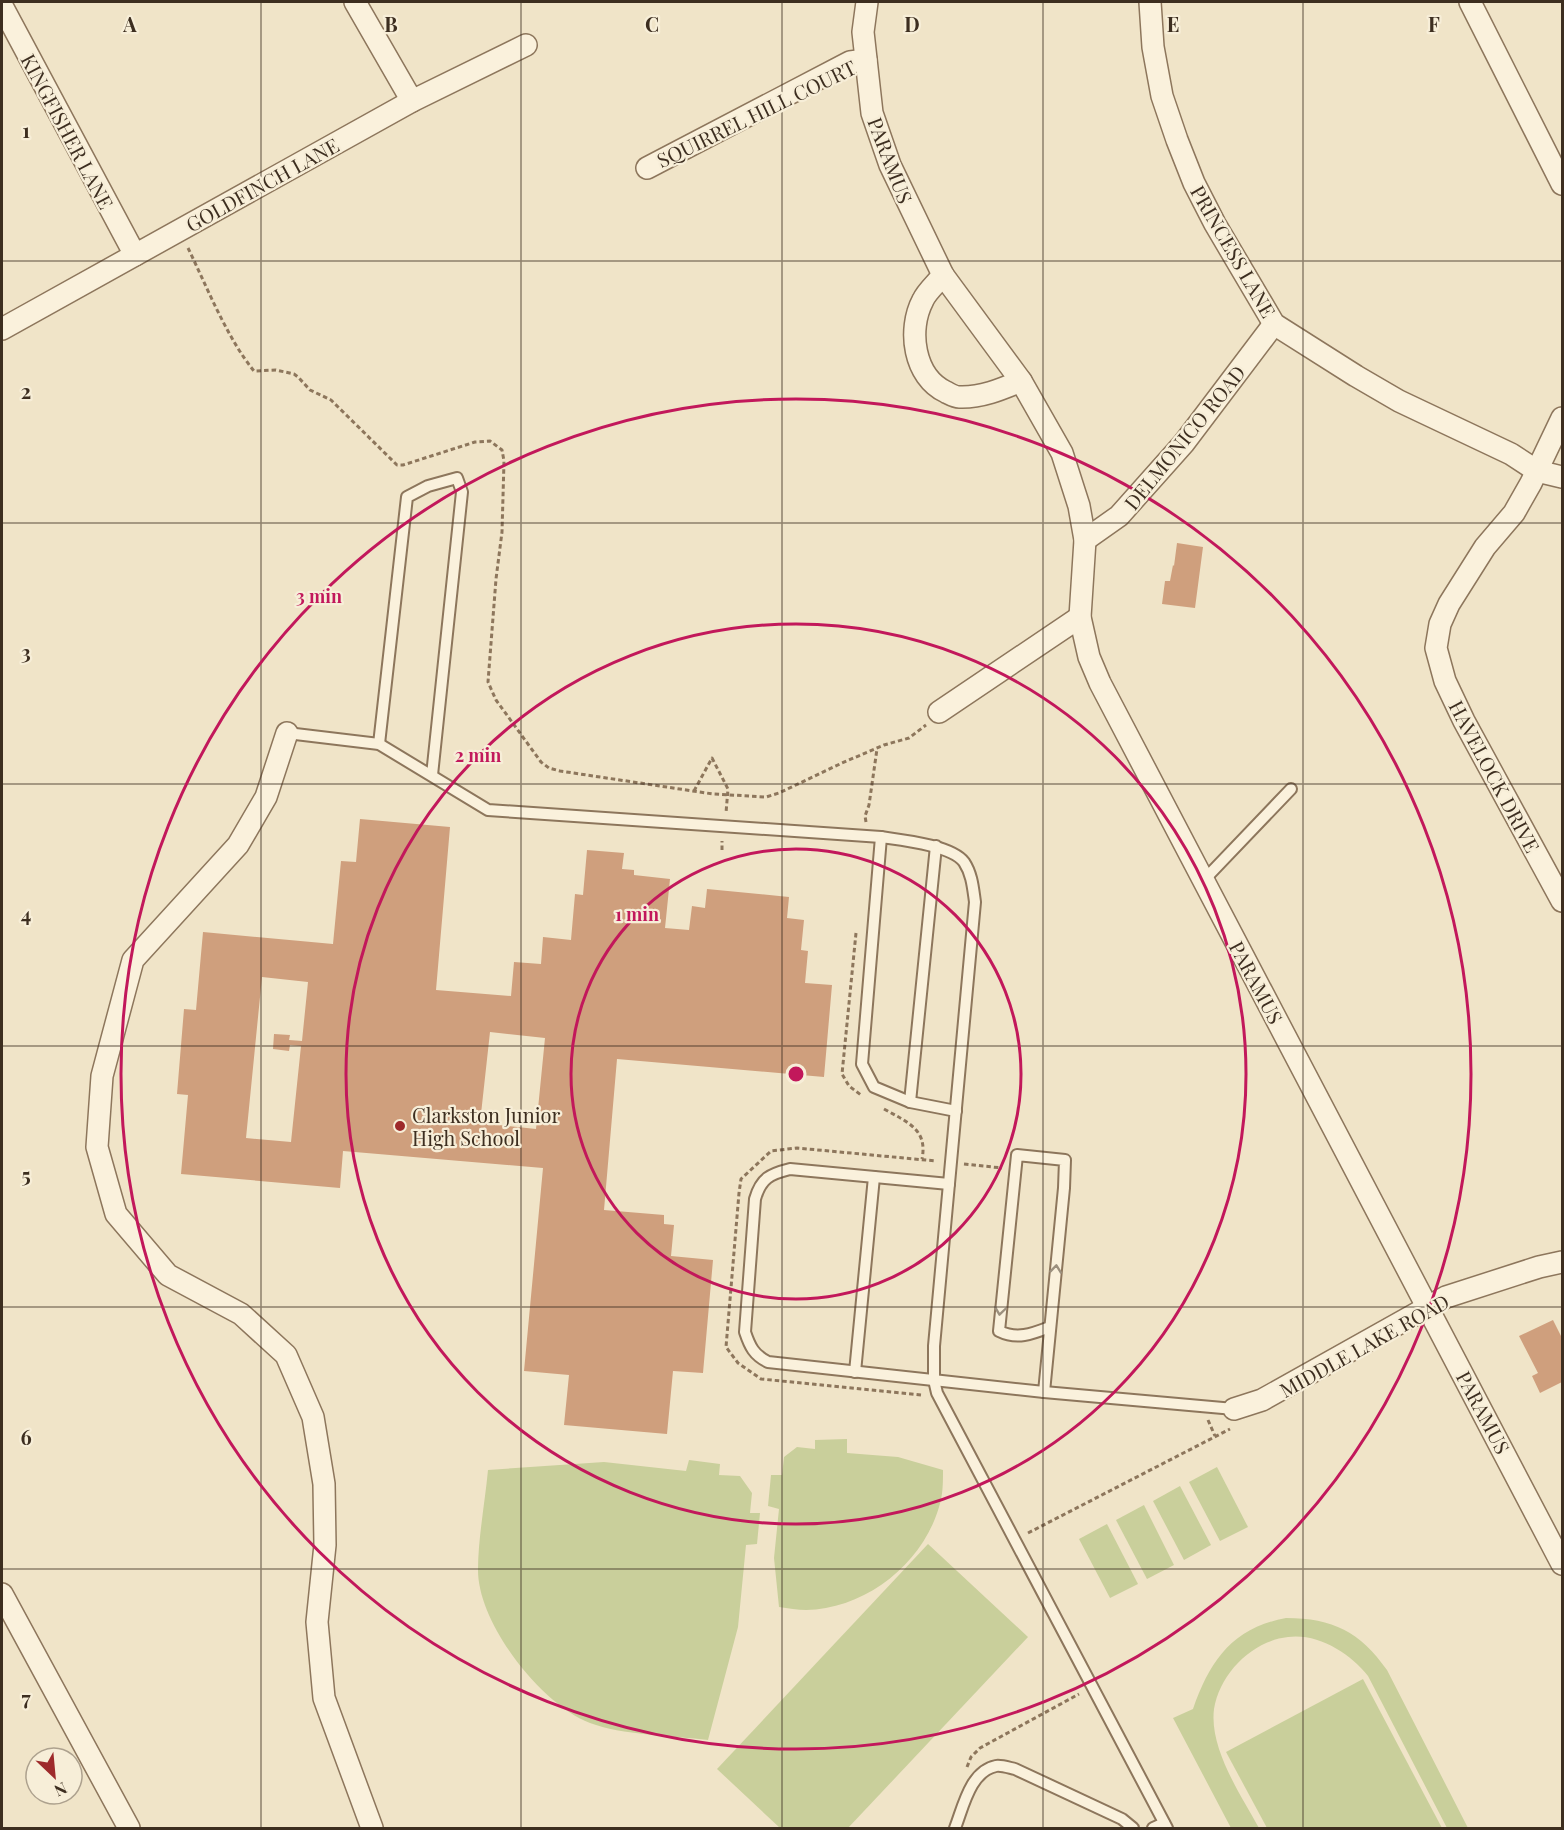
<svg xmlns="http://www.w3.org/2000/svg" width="1564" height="1830" font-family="'Playfair Display',serif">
	<rect width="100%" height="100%" fill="#f0e4c8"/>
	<g fill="#c9cf9b">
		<path d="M847 1439V1453L898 1457 943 1470C943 1483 943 1495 939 1507 923 1563 866 1609 806 1610 798 1610 788 1608 779 1607L774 1558 779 1509 768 1506 771 1475H782L784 1457 797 1447 815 1449V1440Z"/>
		<path d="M689 1460 720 1464 719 1475 740 1476 752 1493 750 1513H760L757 1544 746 1545 738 1627 708 1740C674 1736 621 1735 590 1723 541 1704 478 1624 478 1570 478 1539 485 1502 488 1470L604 1462 686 1471Z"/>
		<path d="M1217 1467 1248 1527 1220 1541 1189 1482Z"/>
		<path d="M1180 1486 1211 1545 1184 1560 1153 1501Z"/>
		<path d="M1144 1505 1174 1565 1147 1579 1116 1520Z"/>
		<path d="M1107 1524 1138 1584 1110 1598 1079 1539Z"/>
		<path d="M928 1544 1028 1637 848 1828H780L717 1769Z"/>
		<path d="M1286 1618C1333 1618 1360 1632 1387 1670L1468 1828H1447L1368 1676C1350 1653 1318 1633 1288 1637 1252 1641 1220 1673 1214 1709 1209 1749 1241 1795 1259 1828H1231L1173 1718 1193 1709C1210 1660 1233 1628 1286 1618Z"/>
		<path d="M1363 1679 1442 1828H1267L1226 1752Z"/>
	</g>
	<g fill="#cf9f7d" fill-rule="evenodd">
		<path d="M1177 543 1203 547 1195 608 1162 604 1165 581H1170L1173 565 1174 566Z"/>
		<path d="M360 819 450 827 436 990 511 996 514 962 541 964 543 937 571 940 575 894 583 895 587 850 624 853 622 869 634 870V875L670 879 665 928 689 930 692 906 705 908 707 889 789 897 787 918 804 920 801 950 808 951 805 983 832 985 824 1077 617 1059 604 1210 664 1215V1224L674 1225 671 1256 713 1260 703 1373 673 1371 667 1434 564 1425 569 1375 524 1371 543 1168 343 1151 340 1188 181 1174 188 1095 177 1094 184 1009 196 1010 203 932 333 944 341 861 356 862ZM262 977 308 982 302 1041 289 1040 290 1035 274 1034 273 1049 289 1051 290 1045 301 1046 291 1142 246 1138ZM490 1032 545 1038 536 1129 480 1123Z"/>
		<path d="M1553 1320 1562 1338V1382L1540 1393 1532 1376 1538 1373 1519 1336Z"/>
	</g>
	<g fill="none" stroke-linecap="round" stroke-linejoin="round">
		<g stroke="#8d765c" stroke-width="14">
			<g id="service">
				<path d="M287 733 379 744 488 810 881 837C901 840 951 845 964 862 972 874 973 888 975 902L934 1346V1380L937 1393 1167 1828"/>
				<path d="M379 744 407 497 428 486 457 478 462 492 432 775"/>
				<path d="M881 837 862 1064 874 1087 910 1102 956 1111"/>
				<path d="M1204 880 1291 789"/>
				<path d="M910 1102 936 846"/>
				<path d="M949 1184 790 1169C770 1174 761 1178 755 1199L745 1332C750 1347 754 1355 768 1362L1044 1392 1234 1409"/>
				<path d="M855 1372 874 1177"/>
				<path d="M1044 1392 1064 1188 1065 1160 1017 1155 999 1331C1017 1340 1032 1334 1050 1327"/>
				<path d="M955 1828C963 1808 970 1771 996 1766 1001 1765 1010 1768 1015 1769L1122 1819 1133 1828"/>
				<path d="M1153 1828 1164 1823"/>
			</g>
		</g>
		<g stroke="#8d765c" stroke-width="24">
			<g id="minor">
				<path d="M355 2 412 101"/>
				<path d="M867 2 863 32 872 113 890 165 943 275 1021 381 1062 453 1079 506 1085 540 1080 617 1089 657 1100 683 1562 1564"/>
				<path d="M1150 2 1153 47 1162 96 1177 140 1194 183 1215 224 1274 324 1356 376 1399 401 1511 454 1537 471 1562 477"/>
				<path d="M1470 2 1562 184"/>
				<path d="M2 6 135 255"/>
				<path d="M647 168 850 62 866 60"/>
				<path d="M943 275C937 283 927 291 923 300 907 330 914 377 946 392 950 394 955 397 959 397 981 398 1002 389 1021 381"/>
				<path d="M2 329 412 101 526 45"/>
				<path d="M1562 418 1531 483 1514 513 1485 547 1449 604 1440 624 1436 648 1445 681 1464 721 1562 901"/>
				<path d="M1085 540 1119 516 1184 443 1274 324"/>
				<path d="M939 712 1080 617"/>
				<path d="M287 733 266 797 238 845 133 960 102 1076 97 1147 116 1214 168 1275 241 1314 286 1355 313 1417 324 1484 325 1545 317 1622 324 1698 372 1828"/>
				<path d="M1234 1409 1262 1400 1446 1297 1539 1267 1562 1262"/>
				<path d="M2 1594 129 1828"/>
			</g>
		</g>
		<g stroke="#8d765c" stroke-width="3" stroke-dasharray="4.5 3" stroke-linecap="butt">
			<path d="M188 248C207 287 227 338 254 371L276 370 294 374 298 377 310 390 331 400 397 465H403L475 442 490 441 502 450 504 461 502 532 496 579 488 682 496 700 541 762 549 768 560 771 713 794 766 797 779 793 842 763 884 745 909 738 926 725"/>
			<path d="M694 791 712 758 728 789 726 813"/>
			<path d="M866 822 865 816 869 805 877 749"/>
			<path d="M722 850V841"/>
			<path d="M856 933 842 1074 849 1086 861 1095"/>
			<path d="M884 1109C907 1122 928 1129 922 1159"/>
			<path d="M964 1164 1002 1168"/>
			<path d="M921 1395 761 1379 738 1363 726 1347 739 1193 741 1179 771 1151 797 1148 936 1161"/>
			<path d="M1208 1420 1215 1436"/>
			<path d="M1028 1533 1230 1429"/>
			<path d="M967 1767 971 1757 980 1748 1079 1694"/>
		</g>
		<use href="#service" stroke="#faf1dc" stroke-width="10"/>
		<use href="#minor" stroke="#faf1dc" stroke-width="21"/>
	</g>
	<defs><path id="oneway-chevron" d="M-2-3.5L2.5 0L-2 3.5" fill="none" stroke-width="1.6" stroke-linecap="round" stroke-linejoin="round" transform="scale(1.5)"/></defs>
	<g stroke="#9c907e">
		<use href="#oneway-chevron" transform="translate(1056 1269) rotate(-84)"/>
		<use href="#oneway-chevron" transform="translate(1000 1311) rotate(98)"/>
	</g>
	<path fill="none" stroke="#3d2e20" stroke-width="1.5" stroke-opacity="0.55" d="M261 2V1828M521 2V1828M782 2V1828M1043 2V1828M1303 2V1828M2 261H1562M2 523H1562M2 784H1562M2 1046H1562M2 1307H1562M2 1569H1562"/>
	<g fill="none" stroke="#c2185b" stroke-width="3">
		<circle cx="796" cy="1074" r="225"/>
		<circle cx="796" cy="1074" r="450"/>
		<circle cx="796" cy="1074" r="675"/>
	</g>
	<circle fill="#9e2a2b" stroke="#f7eed8" stroke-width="2" cx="400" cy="1126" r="6"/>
	<g text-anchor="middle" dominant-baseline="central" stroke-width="4.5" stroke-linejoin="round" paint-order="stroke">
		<g font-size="20" fill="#3d2e20" stroke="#f7eed8">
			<text transform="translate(756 113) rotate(-26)">SQUIRREL HILL COURT</text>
			<text transform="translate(68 131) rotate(62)">KINGFISHER LANE</text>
			<text transform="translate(891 160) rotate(69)">PARAMUS</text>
			<text transform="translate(262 184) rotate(-29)">GOLDFINCH LANE</text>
			<text transform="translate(1234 251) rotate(60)">PRINCESS LANE</text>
			<text transform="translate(1184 437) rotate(-51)">DELMONICO ROAD</text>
			<text transform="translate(1495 776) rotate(62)">HAVELOCK DRIVE</text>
			<text transform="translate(1257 982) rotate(62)">PARAMUS</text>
			<text transform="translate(1364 1345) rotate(-29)">MIDDLE LAKE ROAD</text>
			<text transform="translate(1484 1412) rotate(62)">PARAMUS</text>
		</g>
		<g font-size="20" fill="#3d2e20" stroke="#f7eed8" text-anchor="start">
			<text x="412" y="1114">Clarkston Junior<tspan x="412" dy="23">High School</tspan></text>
		</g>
	</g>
	<g font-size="20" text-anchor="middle" font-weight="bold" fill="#3d2e20" stroke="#f7eed8" stroke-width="4.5" stroke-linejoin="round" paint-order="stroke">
		<text x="130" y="32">A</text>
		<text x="391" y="32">B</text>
		<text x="652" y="32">C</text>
		<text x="912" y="32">D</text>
		<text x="1173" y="32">E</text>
		<text x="1434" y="32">F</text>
		<text x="26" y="138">1</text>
		<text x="26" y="399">2</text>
		<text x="26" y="660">3</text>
		<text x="26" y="922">4</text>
		<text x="26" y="1183">5</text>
		<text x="26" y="1445">6</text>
		<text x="26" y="1706">7</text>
	</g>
	<circle cx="796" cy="1074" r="9" fill="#c2185b" stroke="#f7eed8" stroke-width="3"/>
	<g font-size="18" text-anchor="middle" font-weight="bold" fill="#c2185b" stroke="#f7eed8" stroke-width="4.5" stroke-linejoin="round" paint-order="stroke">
		<text x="319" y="603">3 min</text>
		<text x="478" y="762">2 min</text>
		<text x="637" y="921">1 min</text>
	</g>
	<rect width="1564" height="1830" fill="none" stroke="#3d2e20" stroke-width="6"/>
	<g transform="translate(54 1776) rotate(154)"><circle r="28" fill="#f7eed8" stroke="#ada18e" stroke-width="1.5"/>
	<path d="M0-4.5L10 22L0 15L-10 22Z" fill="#9e2a2b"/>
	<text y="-9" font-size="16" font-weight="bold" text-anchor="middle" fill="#3d2e20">N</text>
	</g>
</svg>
